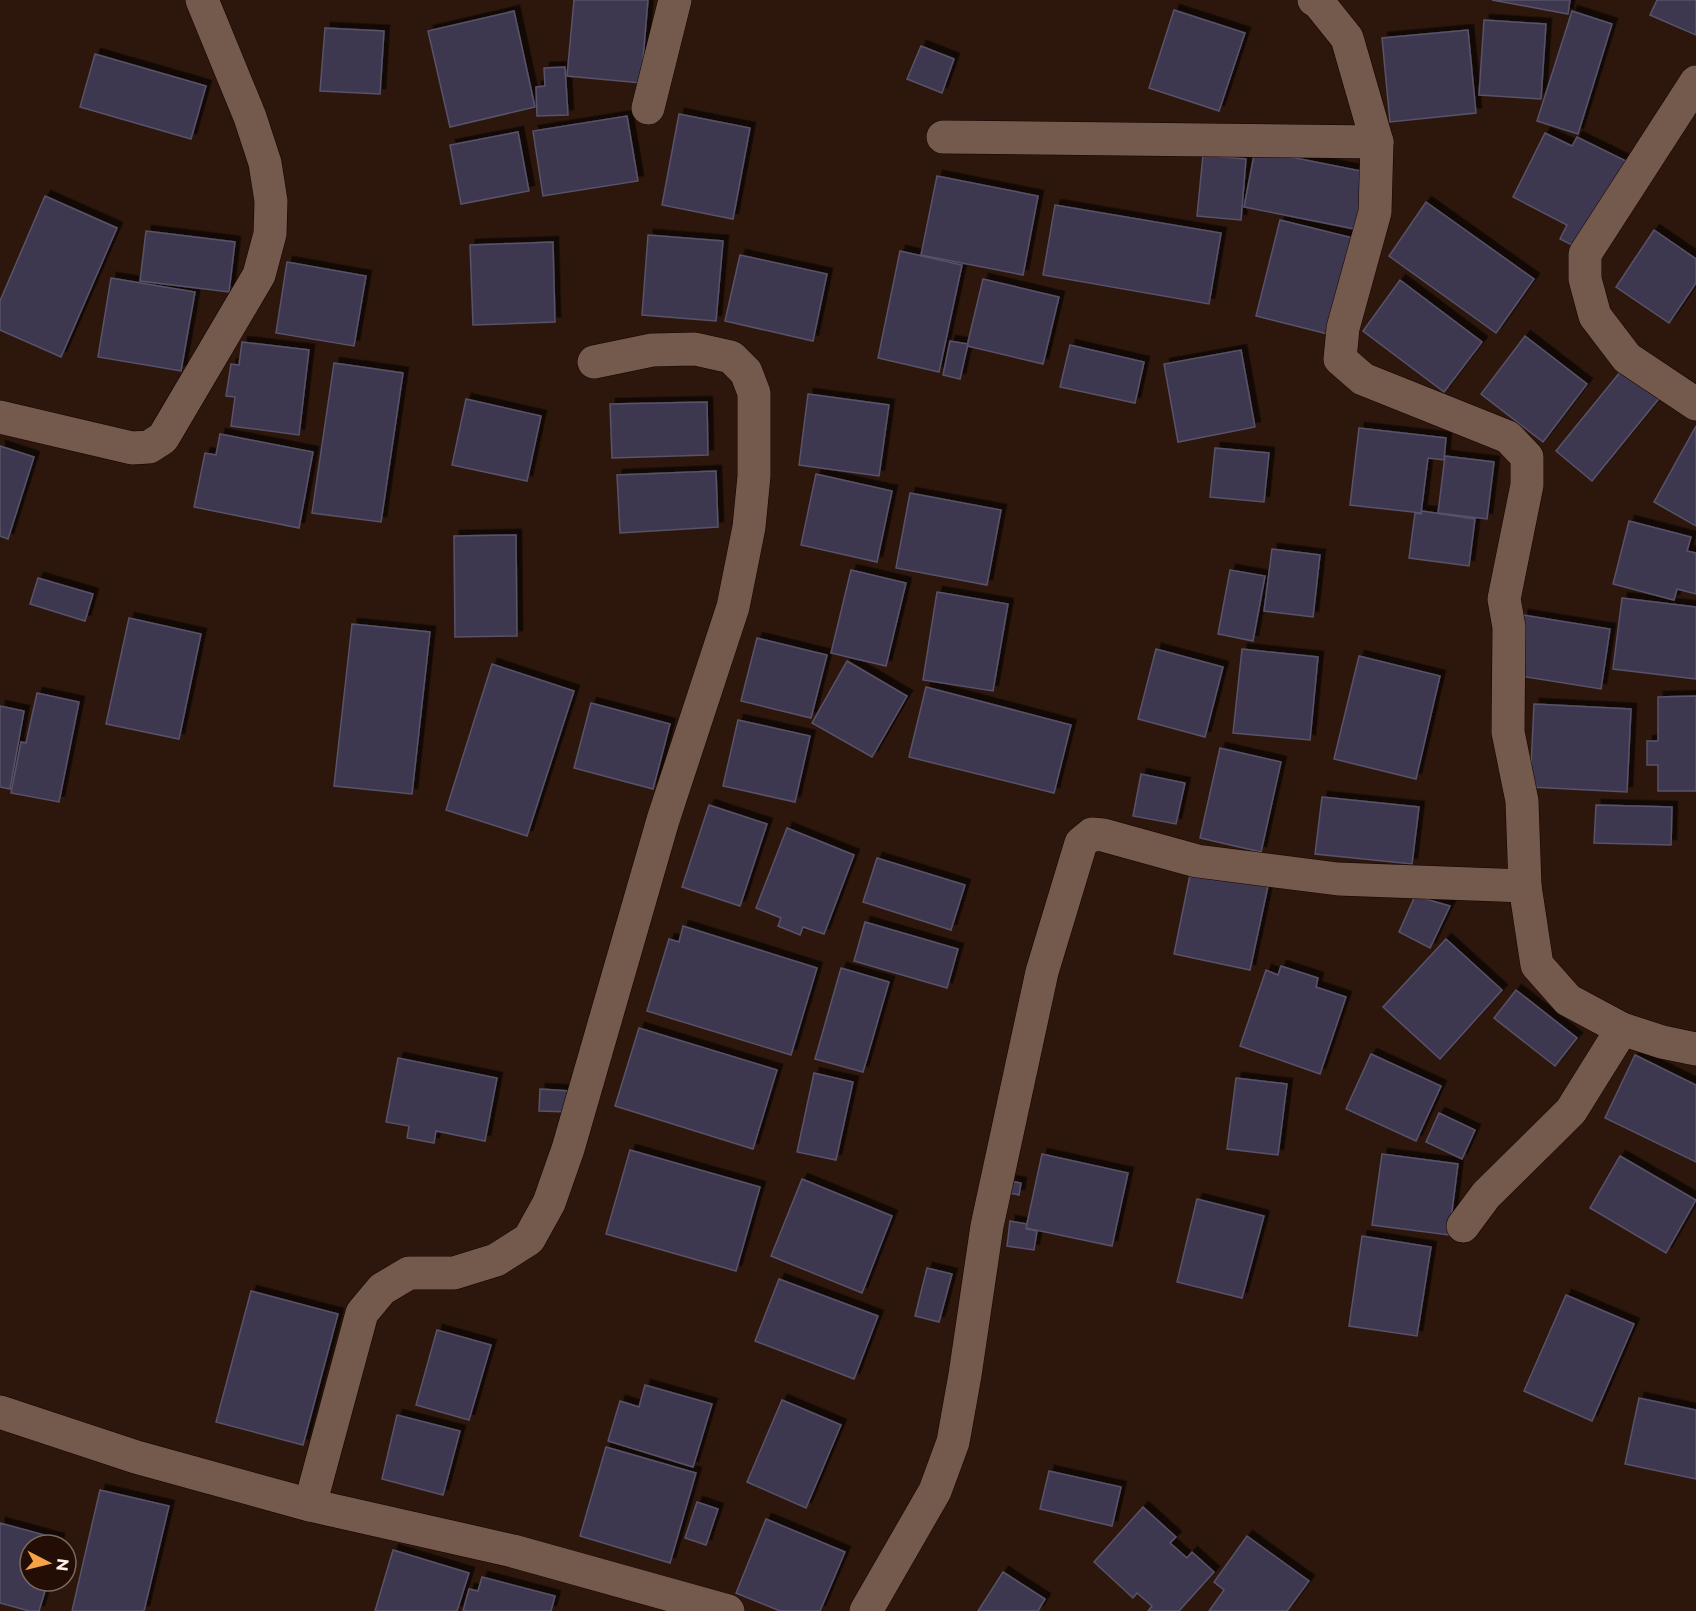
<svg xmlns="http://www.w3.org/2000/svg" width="1696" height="1611" font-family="Montserrat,sans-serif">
	<defs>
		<filter id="shadow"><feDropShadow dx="5.5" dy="-5.5" stdDeviation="0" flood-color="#0009"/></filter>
	</defs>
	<rect width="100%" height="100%" fill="#2d170d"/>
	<g fill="#3e384f" stroke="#58526a" stroke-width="1.5" filter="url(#shadow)">
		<path d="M574 0H648L641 83 567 76Z"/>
		<path d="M1492 0H1570L1568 14Z"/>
		<path d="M1657 0H1696V35L1650 15Z"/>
		<path d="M1174 10 1245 33 1219 111 1149 88Z"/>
		<path d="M514 11 535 107 450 127 428 31Z"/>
		<path d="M1572 11 1612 24 1578 134 1537 121Z"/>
		<path d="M1484 20 1546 24 1541 99 1479 95Z"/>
		<path d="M325 28 384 31 380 94 320 91Z"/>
		<path d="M1468 30 1476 113 1390 122 1382 38Z"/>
		<path d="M921 46 954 59 942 93 907 79Z"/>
		<path d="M95 54 206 86 191 139 80 107Z"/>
		<path d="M565 67 568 115 537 116 536 87 545 86 544 68Z"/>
		<path d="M679 114 750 128 733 219 662 205Z"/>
		<path d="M627 116 638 181 543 196 533 131Z"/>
		<path d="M518 132 529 191 461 204 450 145Z"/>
		<path d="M1545 133 1572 146 1577 137 1628 162 1584 251 1560 239 1567 225 1513 197Z"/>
		<path d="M1255 150 1366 172 1355 229 1244 207Z"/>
		<path d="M1203 155 1246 159 1241 220 1197 216Z"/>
		<path d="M937 176 1038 196 1023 275 921 255Z"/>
		<path d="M45 196 117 228 61 357 0 330V301Z"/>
		<path d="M1426 202 1534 279 1496 333 1389 256Z"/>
		<path d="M1055 205 1221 233 1209 304 1043 275Z"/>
		<path d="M1280 220 1353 238 1328 334 1256 316Z"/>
		<path d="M1654 230 1696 259V283L1669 323 1616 287Z"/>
		<path d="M146 231 235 242 229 292 140 281Z"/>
		<path d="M648 235 723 241 716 321 642 315Z"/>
		<path d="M553 242 555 322 473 325 470 245Z"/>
		<path d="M900 251 962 265 939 372 878 358Z"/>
		<path d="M740 255 827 274 813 341 725 321Z"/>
		<path d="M287 262 366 276 354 346 276 333Z"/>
		<path d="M111 278 195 292 181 371 98 357Z"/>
		<path d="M983 279 1059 297 1043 364 967 346Z"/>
		<path d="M1400 280 1482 342 1444 392 1363 331Z"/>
		<path d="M1525 336 1587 384 1543 442 1481 394Z"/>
		<path d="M950 341 968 344 960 379 943 375Z"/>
		<path d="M242 342 309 350 299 435 231 426 235 397 226 396 231 364 239 365Z"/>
		<path d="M1070 345 1144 362 1135 403 1060 387Z"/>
		<path d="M1241 350 1255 427 1178 442 1164 364Z"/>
		<path d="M334 363 403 373 381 522 312 513Z"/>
		<path d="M1625 366 1661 396 1592 481 1556 451Z"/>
		<path d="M808 394 889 405 879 476 799 465Z"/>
		<path d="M466 399 541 416 527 481 452 465Z"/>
		<path d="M707 402 708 455 612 458 610 404Z"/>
		<path d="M1696 426V526L1654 502Z"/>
		<path d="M1359 428 1446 438 1444 460 1428 458 1421 513 1350 505Z"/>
		<path d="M220 434 313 452 299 528 194 507 205 453 216 455Z"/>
		<path d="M0 446 34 457 8 539 0 536Z"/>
		<path d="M1215 448 1269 453 1264 502 1210 497Z"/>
		<path d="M1445 456 1494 462 1487 519 1438 513Z"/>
		<path d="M716 471 718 527 620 533 617 475Z"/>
		<path d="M816 474 892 491 877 562 801 545Z"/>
		<path d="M910 493 1001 510 987 585 896 568Z"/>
		<path d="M1422 511 1475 519 1469 566 1409 558 1415 513 1421 514Z"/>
		<path d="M1629 521 1691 537 1687 551 1696 553V594L1677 589 1674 600 1613 584Z"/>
		<path d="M516 535 517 636 455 637 454 536Z"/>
		<path d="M1272 549 1320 555 1313 617 1264 611Z"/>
		<path d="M851 570 906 583 886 666 831 653Z"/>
		<path d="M1230 570 1265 576 1253 641 1218 634Z"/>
		<path d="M38 578 93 594 85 621 30 604Z"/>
		<path d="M937 592 1008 604 993 691 923 680Z"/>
		<path d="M1622 598 1696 607V679L1613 669Z"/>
		<path d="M1523 615 1610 629 1601 689 1514 675Z"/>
		<path d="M129 618 201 634 179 739 106 724Z"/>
		<path d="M352 624 430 632 412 794 334 786Z"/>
		<path d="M757 638 827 655 811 718 741 701Z"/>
		<path d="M1156 649 1223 667 1205 737 1138 719Z"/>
		<path d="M1242 649 1318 657 1310 740 1233 733Z"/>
		<path d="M1359 656 1440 676 1416 779 1334 759Z"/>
		<path d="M847 661 907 696 872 757 812 723Z"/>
		<path d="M492 664 574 691 527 836 446 810Z"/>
		<path d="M926 687 1071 725 1054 793 909 757Z"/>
		<path d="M37 693 79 702 59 802 11 793 21 742 26 743Z"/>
		<path d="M1696 696V791H1658V765H1647V741H1658V697Z"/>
		<path d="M591 703 670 724 653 789 574 768Z"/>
		<path d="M1534 704 1631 709 1627 792 1530 787Z"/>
		<path d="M0 706 24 711 10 789 0 787Z"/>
		<path d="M738 720 810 736 795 802 723 786Z"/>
		<path d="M1220 748 1281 762 1261 852 1200 838Z"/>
		<path d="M1141 774 1185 783 1176 824 1133 816Z"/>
		<path d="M1322 797 1419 807 1412 864 1315 854Z"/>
		<path d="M709 805 767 824 740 906 682 887Z"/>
		<path d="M1596 805 1672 807 1671 845 1594 843Z"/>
		<path d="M787 828 854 855 824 934 803 927 800 935 778 926 781 918 756 908Z"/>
		<path d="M877 858 965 885 951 930 863 902Z"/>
		<path d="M1191 870 1268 886 1250 970 1174 954Z"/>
		<path d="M1415 896 1450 906 1430 948 1399 932Z"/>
		<path d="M865 922 958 949 947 988 854 961Z"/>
		<path d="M683 926 817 968 791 1055 647 1011 669 939 679 942Z"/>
		<path d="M1446 939 1502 990 1440 1059 1383 1007Z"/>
		<path d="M1281 966 1318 978 1316 987 1346 997 1320 1074 1240 1046 1266 970 1278 975Z"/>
		<path d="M841 968 889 982 863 1072 815 1059Z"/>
		<path d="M1516 990 1577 1038 1555 1066 1494 1018Z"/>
		<path d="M639 1028 777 1070 753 1149 615 1106Z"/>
		<path d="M1371 1054 1441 1086 1416 1141 1346 1109Z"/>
		<path d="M1635 1055 1696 1085V1162L1605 1118Z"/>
		<path d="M398 1058 497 1078 485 1141 436 1131 434 1143 407 1138 409 1126 386 1122Z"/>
		<path d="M814 1073 853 1082 836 1160 797 1152Z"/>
		<path d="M1236 1078 1287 1084 1278 1155 1227 1149Z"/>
		<path d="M540 1089 570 1091 569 1112 539 1111Z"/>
		<path d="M1439 1113 1475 1130 1462 1159 1426 1142Z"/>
		<path d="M630 1150 760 1187 736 1271 606 1234Z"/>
		<path d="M1042 1154 1128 1173 1112 1246 1026 1228Z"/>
		<path d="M1382 1154 1458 1164 1449 1235 1372 1225Z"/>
		<path d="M1620 1156 1696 1200 1666 1253 1590 1208Z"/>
		<path d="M802 1179 892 1216 862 1293 771 1256Z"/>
		<path d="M1011 1181 1021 1183 1019 1195 1009 1193Z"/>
		<path d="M1197 1199 1264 1216 1242 1298 1177 1282Z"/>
		<path d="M1010 1221 1027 1224 1026 1229 1037 1231 1034 1250 1007 1246Z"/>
		<path d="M1362 1236 1431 1247 1417 1336 1349 1326Z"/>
		<path d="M927 1268 952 1274 939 1322 915 1316Z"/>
		<path d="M779 1279 878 1316 854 1379 755 1341Z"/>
		<path d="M251 1291 338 1314 303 1445 216 1422Z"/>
		<path d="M1566 1295 1634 1324 1592 1421 1524 1391Z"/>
		<path d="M437 1330 491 1345 469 1420 416 1405Z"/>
		<path d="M645 1385 712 1404 693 1467 608 1441 620 1401 639 1407Z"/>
		<path d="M1639 1398 1696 1410V1479L1625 1464Z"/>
		<path d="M782 1400 841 1425 806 1508 747 1482Z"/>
		<path d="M397 1415 460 1431 443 1495 382 1479Z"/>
		<path d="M606 1447 696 1473 670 1563 580 1536Z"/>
		<path d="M1049 1471 1121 1487 1112 1526 1040 1509Z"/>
		<path d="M100 1490 169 1506 144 1611H72Z"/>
		<path d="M697 1502 718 1509 706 1545 685 1538Z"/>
		<path d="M1143 1507 1176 1537 1170 1543 1187 1558 1192 1552 1214 1572 1179 1611H1148L1152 1606 1137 1593 1133 1598 1094 1562Z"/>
		<path d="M766 1519 845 1552 820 1611H780L736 1593Z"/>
		<path d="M0 1523 59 1539 58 1545H30V1581H48L39 1611H29L0 1603Z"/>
		<path d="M1247 1536 1309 1581 1287 1611H1209L1224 1590 1214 1582Z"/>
		<path d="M393 1550 469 1573 457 1611H375Z"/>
		<path d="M1003 1572 1045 1599 1038 1611H978Z"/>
		<path d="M482 1577 555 1596 551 1611H463L469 1589 478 1591Z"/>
	</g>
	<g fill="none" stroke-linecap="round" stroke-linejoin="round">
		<g stroke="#140300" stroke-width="34">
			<g id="street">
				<path d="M1314 0 1318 2 1347 38 1377 142 1375 212 1343 328 1340 359 1363 379 1508 437 1527 457V485L1504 599 1509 627 1508 732 1522 801 1525 886 1537 965 1568 1000 1622 1029 1662 1042 1696 1049"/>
				<path d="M1696 82 1585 254V279L1595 316 1627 358 1696 404"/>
				<path d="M648 108 675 0"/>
				<path d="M943 137 1377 142"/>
				<path d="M0 417 132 448 149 447 163 438 259 275 270 234 271 201 265 163 250 117 202 0"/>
				<path d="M1463 1226 1486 1195 1571 1111 1622 1029"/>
				<path d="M0 1412 136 1457 310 1505 513 1551 728 1611"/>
				<path d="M310 1505 362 1313 382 1289 409 1273H454L496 1260 529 1239 549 1203 568 1149 663 820 733 607 749 527 754 476V393L746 372 731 357 695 349 652 350 594 362"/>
				<path d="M866 1611 935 1491 953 1442 965 1375 987 1226 1042 972 1081 843 1092 834 1103 835 1197 861 1338 879 1525 886"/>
			</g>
		</g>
		<use href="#street" stroke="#74594d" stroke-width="33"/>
	</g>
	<g transform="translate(48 1563) rotate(97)"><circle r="28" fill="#230d05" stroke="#7b6861" stroke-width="1.5"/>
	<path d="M0-4.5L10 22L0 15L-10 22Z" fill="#f5a345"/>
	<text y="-9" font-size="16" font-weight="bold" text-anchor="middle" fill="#fef1eb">N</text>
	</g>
</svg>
